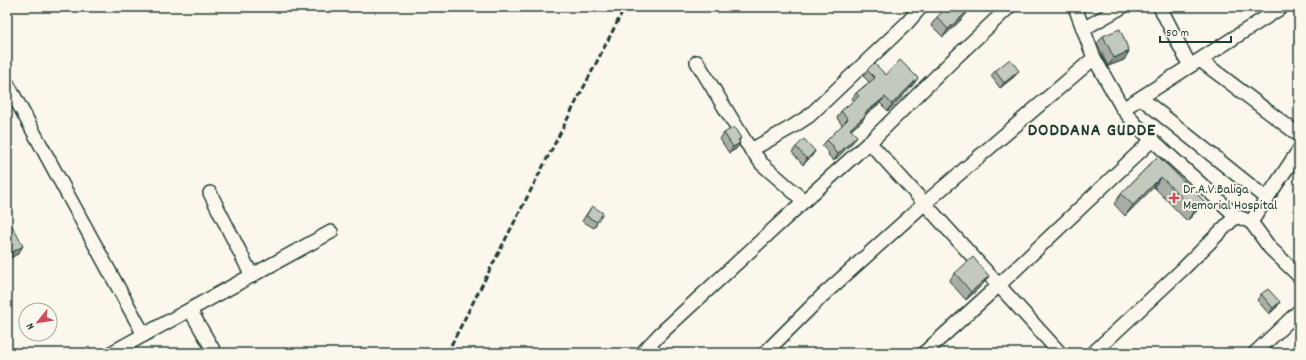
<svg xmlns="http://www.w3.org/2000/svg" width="1306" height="360" font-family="Dekko,sans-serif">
	<rect width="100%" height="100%" fill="#fbf7ec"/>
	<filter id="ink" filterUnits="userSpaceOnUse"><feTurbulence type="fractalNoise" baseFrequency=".025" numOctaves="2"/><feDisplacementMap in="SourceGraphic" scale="8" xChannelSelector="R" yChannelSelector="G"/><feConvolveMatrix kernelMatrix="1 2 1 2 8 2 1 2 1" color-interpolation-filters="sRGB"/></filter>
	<g filter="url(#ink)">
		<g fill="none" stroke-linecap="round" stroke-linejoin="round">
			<g stroke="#1f3d34" stroke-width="16">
				<g id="minor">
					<path d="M1075 7 1094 58 1123 109 1136 125 1236 216 1251 222 1299 150"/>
					<path d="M1160 7 1190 66"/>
					<path d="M1083 29 1122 7"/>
					<path d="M1200 60 1299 135"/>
					<path d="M697 62 745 141 762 164 804 201"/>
					<path d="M7 83 144 335"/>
					<path d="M1141 98 1267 199"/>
					<path d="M1123 109 1282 7"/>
					<path d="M869 142 1060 353"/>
					<path d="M751 150 792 127 809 116 907 23 921 7"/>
					<path d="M210 193 252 276"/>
					<path d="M1251 222 1270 248 1299 276"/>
					<path d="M190 310 215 353"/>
					<path d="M111 353 331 232"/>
					<path d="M642 353 660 334 804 201 875 137 952 61 1009 7"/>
					<path d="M765 353 822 296 924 204 1094 58"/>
					<path d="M924 353 998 286 1152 140"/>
					<path d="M1093 353 1183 269 1236 216"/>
					<path d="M1255 353 1299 311"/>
				</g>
			</g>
			<use href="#minor" stroke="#fbf7ec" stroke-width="13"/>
			<path stroke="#1f3d34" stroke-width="3" stroke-dasharray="6 3" stroke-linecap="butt" d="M447 353 625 7"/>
		</g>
		<g fill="#a9ada3" stroke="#1f3d34">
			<path d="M937 17 963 18 943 37 931 25Z"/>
			<path d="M1103 36 1129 51 1124 60 1108 66 1097 44Z"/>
			<path d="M867 70 886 75 913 85 888 111 880 103 866 114 862 121 851 130 853 142 834 161 828 155 829 153 822 146 827 140 842 125 837 118 841 111 854 101 852 99 856 93 869 82 863 76Z"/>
			<path d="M995 71 1015 76 1000 88 991 76Z"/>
			<path d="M724 133 741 138 739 141 740 143 736 149 729 153 720 139Z"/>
			<path d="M796 147 815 151 811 157 803 165 792 152Z"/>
			<path d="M1158 156 1204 201 1196 212 1187 221 1154 187 1125 216 1114 204 1121 194Z"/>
			<path d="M592 206 597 222 594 228 582 221Z"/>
			<path d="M955 273 989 276 983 284 966 300 949 281Z"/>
			<path d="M1261 294 1280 302 1276 308 1269 314 1257 300Z"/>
		</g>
		<g fill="#898d85" stroke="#1f3d34">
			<path d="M969 10 963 18 943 37 948 29Z"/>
			<path d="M1129 51 1124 60 1108 66 1114 58Z"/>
			<path d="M1019 71 1015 76 1000 88 1004 83Z"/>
			<path d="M918 78 913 85 888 111 892 104Z"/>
			<path d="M885 97 880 103 860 119 865 113Z"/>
			<path d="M866 115 862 121 845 135 850 129Z"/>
			<path d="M857 136 853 142 834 161 838 154Z"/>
			<path d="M740 143 736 149 729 153 733 147Z"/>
			<path d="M815 151 811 157 803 165 807 159Z"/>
			<path d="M1161 177 1154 187 1125 216 1133 205Z"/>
			<path d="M1204 201 1196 212 1187 221 1195 210Z"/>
			<path d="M23 246 18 254 7 260V255Z"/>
			<path d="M989 276 983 284 966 300 971 292Z"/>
			<path d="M1280 302 1276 308 1269 314 1273 308Z"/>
		</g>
		<g fill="#c4c9be" stroke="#1f3d34">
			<path d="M947 7H966L969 10 948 29 937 17Z"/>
			<path d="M1120 29 1129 51 1114 58 1103 36Z"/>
			<path d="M1010 59 1019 71 1004 83 995 71Z"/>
			<path d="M900 60 918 78 892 104 885 97 865 113 866 115 850 129 857 136 838 154 833 149 834 147 827 140 848 119 841 111 859 96 856 93 875 78 867 70 874 63 886 75Z"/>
			<path d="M734 127 741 138 738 140 740 143 733 147 724 133Z"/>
			<path d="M804 139 815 151 807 159 796 147Z"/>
			<path d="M1158 156 1204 201 1195 210 1161 177 1133 205 1121 194Z"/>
			<path d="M592 206 603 213 597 222 586 216Z"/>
			<path d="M10 222 23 246 7 255V224Z"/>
			<path d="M973 257 989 276 971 292 955 273Z"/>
			<path d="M1268 289 1280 302 1273 308 1261 294Z"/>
		</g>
	</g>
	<path fill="#d1495b" stroke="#fbf7ec" stroke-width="1.5" d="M1172 192h4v4h4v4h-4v4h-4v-4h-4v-4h4z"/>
	<g text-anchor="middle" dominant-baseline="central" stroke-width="4" stroke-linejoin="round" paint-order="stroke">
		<g font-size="14" fill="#1f3d34" stroke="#fbf7ec" text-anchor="start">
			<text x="1183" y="190">Dr.A.V.Baliga<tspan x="1183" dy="16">Memorial Hospital</tspan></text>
		</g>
		<g font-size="18" font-weight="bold" letter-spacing="1" fill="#1f3d34" stroke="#fbf7ec">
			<text x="1092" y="131">DODDANA GUDDE</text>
		</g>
	</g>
	<rect width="1306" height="360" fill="none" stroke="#fbf7ec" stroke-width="24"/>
	<rect x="12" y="12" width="1282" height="336" fill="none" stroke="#1f3d34" stroke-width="1.5" filter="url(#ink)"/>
	<g transform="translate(38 322) rotate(240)"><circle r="19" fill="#fbf7ec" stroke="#a3ada2"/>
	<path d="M0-3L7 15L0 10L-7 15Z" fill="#d1495b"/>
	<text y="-6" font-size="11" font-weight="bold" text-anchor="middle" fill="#1f3d34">N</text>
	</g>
	<path d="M1160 36v6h71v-6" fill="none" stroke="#1f3d34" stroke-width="2"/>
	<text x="1166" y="36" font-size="12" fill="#1f3d34" stroke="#fbf7ec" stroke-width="3" paint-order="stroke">50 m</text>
</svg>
